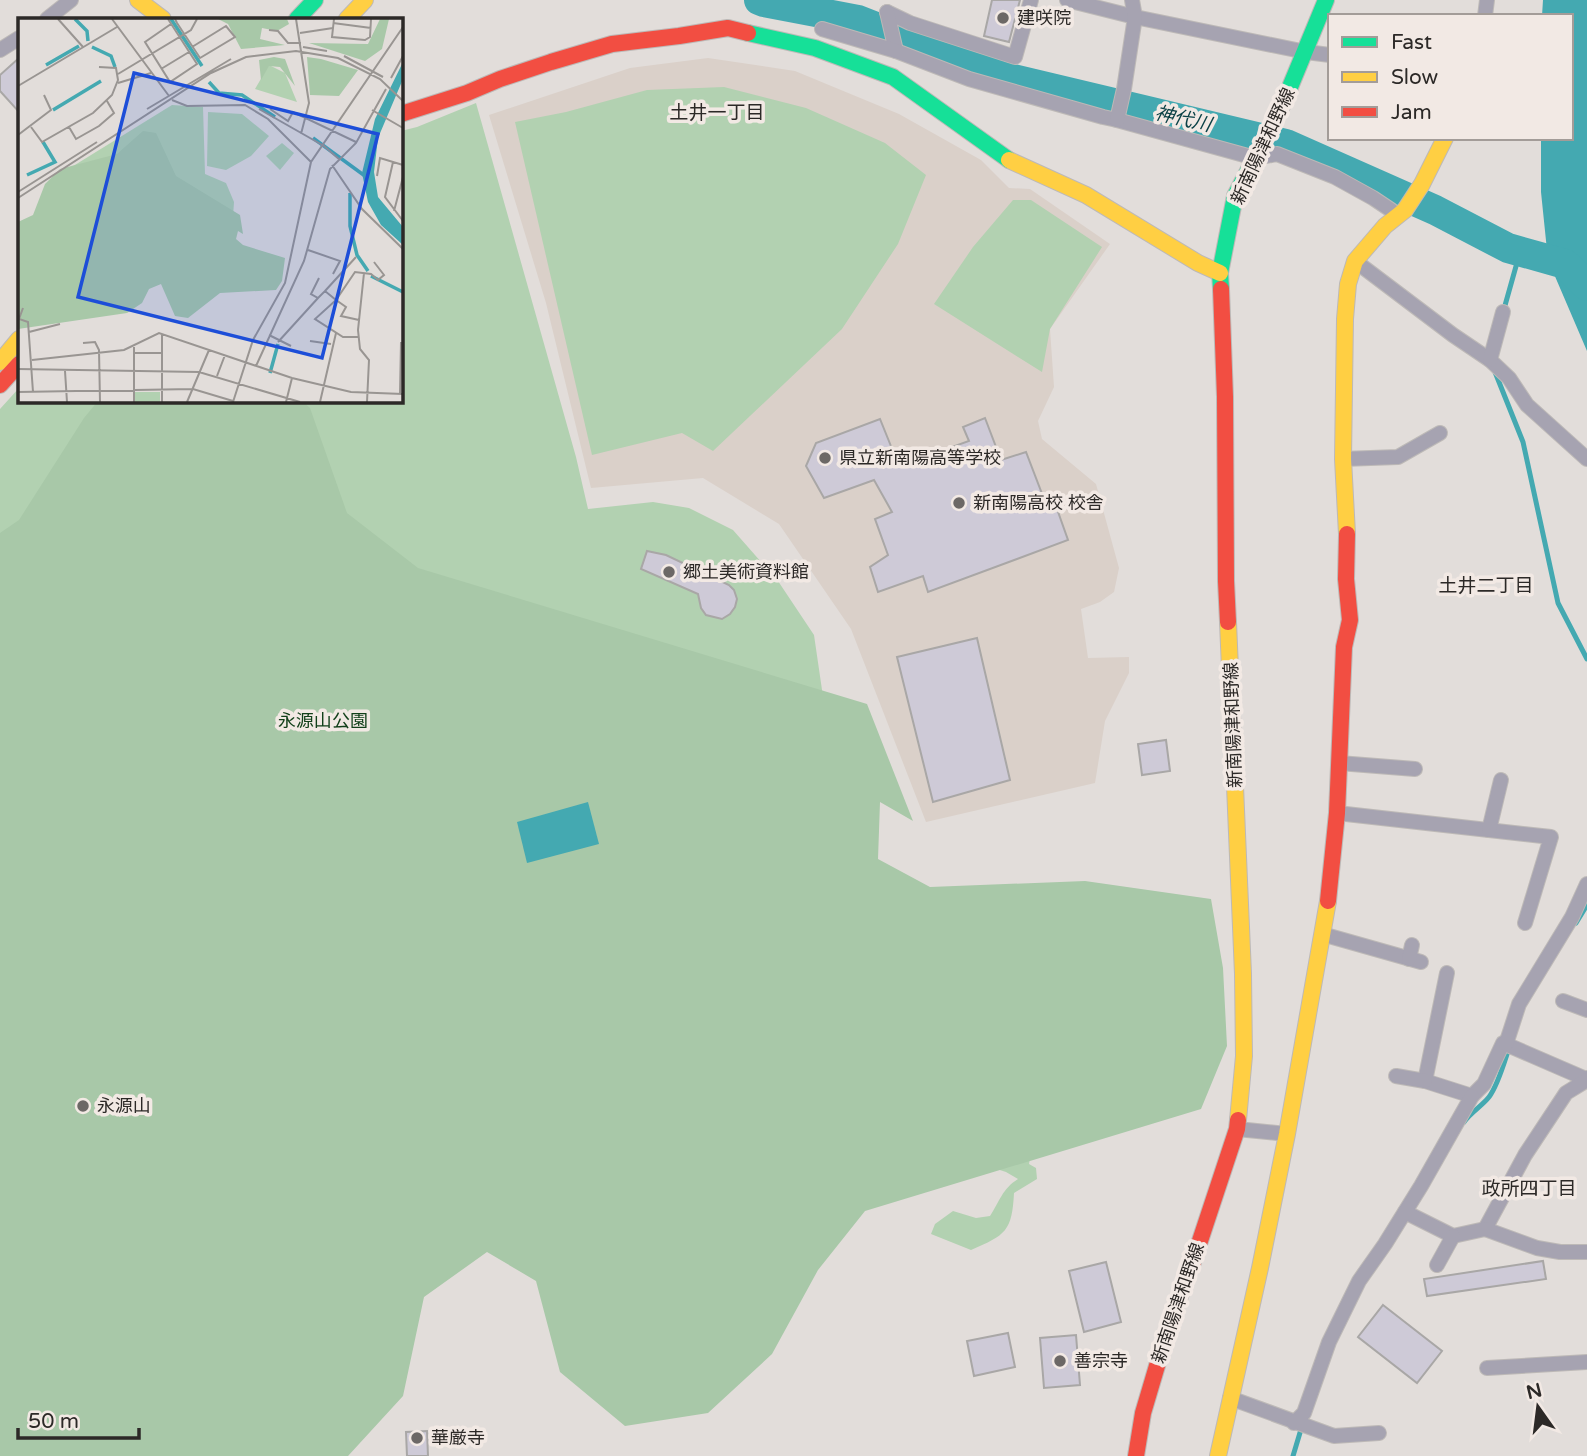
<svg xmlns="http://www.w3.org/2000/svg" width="1587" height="1456" font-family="'Varela Round','Noto Sans JP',sans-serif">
	<rect width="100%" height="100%" fill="#e2ddda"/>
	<path fill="#dad0c9" d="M708 58 795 71 899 114 981 160 1009 188 1030 189 1110 244 1050 329 1054 387 1038 421 1042 439 1096 484 1119 568 1114 592 1100 602 1081 609 1088 658 1129 657V673L1105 721 1095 783 926 822 851 629 779 524 703 478 591 488 546 303 489 115 630 68Z"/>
	<g fill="#b2d1b1">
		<path d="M724 87 806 108 885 143 926 175 898 244 842 329 713 451 682 433 592 455 515 122 566 112 647 90Z"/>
		<path d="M476 103 576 457 588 509 653 502 689 508 733 530 778 581 814 635 828 731 0 1151V409L19 388V401H401V131L417 127Z"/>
		<path d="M1013 200H1031L1102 247 1050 329 1042 372 934 304 973 247Z"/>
		<path d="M1031 1152 1029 1164 1036 1168 1037 1179 1014 1193C1012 1231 1006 1235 971 1250L931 1234 935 1224 953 1211 976 1218 990 1216C1000 1201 1002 1189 1018 1179L1006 1172 972 1161Z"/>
	</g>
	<path fill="#a8c8a8" d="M98 401H302L310 408 347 513 418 568 867 704 913 821 880 802 878 859 930 887 1085 881 1211 899 1223 968 1227 1046 1201 1109 865 1211 818 1270 772 1354 708 1413 625 1426 560 1372 536 1281 487 1252 424 1297 403 1396 348 1456H0V533L19 520 84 418Z"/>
	<g fill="#44a9b1">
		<path d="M1543 0H1587V351L1548 260 1541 192V138H1571V16H1542Z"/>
		<path d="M588 802 599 844 527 863 517 822Z"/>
	</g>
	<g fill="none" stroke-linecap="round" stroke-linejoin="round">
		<g stroke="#44a9b1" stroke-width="5">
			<path d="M1504 309 1520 252"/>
			<path d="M1495 372 1523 442 1558 603 1587 659"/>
			<path d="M1576 923 1587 905"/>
			<path d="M1464 1122C1471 1112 1482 1106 1489 1097 1498 1085 1504 1063 1509 1048"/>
			<path d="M1293 1456 1302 1426"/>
		</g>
		<path stroke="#44a9b1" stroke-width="30" d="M759 0 764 2 858 20 1001 76 1286 144 1435 210 1508 248 1565 264 1587 286"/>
	</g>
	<g fill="#cecad7" stroke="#a9a7a6" stroke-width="2">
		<path d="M992 0H1020L1009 42 984 36Z"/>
		<path d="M19 58V112L0 91V75Z"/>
		<path d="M985 418 1001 460 1026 452 1049 512 1057 509 1068 540 928 592 923 576 878 592 870 567 888 555 875 519 892 512 874 480 824 498 806 466 816 443 880 419 899 466 969 441 963 427Z"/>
		<path d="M647 551 666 555 729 585 734 590 737 599 735 607 730 614 722 619 706 615 701 608 698 594 641 569Z"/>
		<path d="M977 638 1010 780 933 802 897 657Z"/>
		<path d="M1166 740 1170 771 1142 775 1138 744Z"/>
		<path d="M1543 1261 1546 1279 1427 1296 1424 1279Z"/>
		<path d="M1106 1262 1121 1322 1084 1332 1069 1271Z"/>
		<path d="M1383 1305 1442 1351 1417 1383 1358 1337Z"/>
		<path d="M1008 1333 1015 1367 974 1376 967 1341Z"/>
		<path d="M1076 1335 1080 1385 1044 1388 1040 1338Z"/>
		<path d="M427 1431 428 1456H407L406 1432Z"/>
	</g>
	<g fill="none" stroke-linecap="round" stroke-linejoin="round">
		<g stroke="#bdb9b7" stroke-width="16">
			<g id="street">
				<path d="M1067 0 1135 17 1306 52 1330 55"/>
				<path d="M887 12 910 23 1015 57 1031 0"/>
				<path d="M887 12 896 51"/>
				<path d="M1485 16 1487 0"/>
				<path d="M47 19 71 0"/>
				<path d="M822 29 896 51 969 79 1103 117 1117 120 1255 158 1277 154 1335 177 1373 198 1391 210 1395 218"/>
				<path d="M0 50 19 38"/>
				<path d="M1117 120 1124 89 1135 17 1132 0"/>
				<path d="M1355 261 1453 335 1490 360 1509 378 1527 405 1587 459"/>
				<path d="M1490 360 1503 312"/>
				<path d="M1343 459 1398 457 1440 433"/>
				<path d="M1339 763 1415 769"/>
				<path d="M1337 813 1551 837 1525 923"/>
				<path d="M1489 830 1501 780"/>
				<path d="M1322 934 1421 962"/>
				<path d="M1409 959 1412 945"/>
				<path d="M1447 973 1425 1081 1472 1096 1484 1084 1503 1043 1586 1079 1587 1078"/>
				<path d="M1563 1001 1587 1010"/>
				<path d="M1506 1044 1519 1004 1572 917 1587 884"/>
				<path d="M1396 1076 1425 1081"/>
				<path d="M1587 1080 1566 1093 1525 1155 1485 1229 1537 1248 1560 1252H1587"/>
				<path d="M1237 1129 1287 1134"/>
				<path d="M1405 1212 1453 1236 1485 1229"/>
				<path d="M1437 1265 1453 1236"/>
				<path d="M1487 1368 1587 1362"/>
				<path d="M1230 1398 1334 1436 1379 1433"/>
				<path d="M1294 1423 1304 1413 1329 1342 1359 1281 1385 1244 1421 1186 1472 1096"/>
			</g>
		</g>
		<g stroke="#bdb9b7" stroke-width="18">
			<g id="fast">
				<path d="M297 19 315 0"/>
				<path d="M748 33 815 48 893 77 1009 160"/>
				<path d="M1221 289 1220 273 1235 196 1283 104 1326 0"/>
			</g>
		</g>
		<g stroke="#bdb9b7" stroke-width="18">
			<g id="slow">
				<path d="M138 0 163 19"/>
				<path d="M347 19 365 0"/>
				<path d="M1009 160 1086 195 1198 263 1220 273"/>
				<path d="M0 362 19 339"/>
				<path d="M1347 534 1343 459 1345 319 1348 284 1355 261 1385 226 1405 210 1422 184 1445 138"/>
				<path d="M1228 622 1243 974 1244 1056 1238 1120"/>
				<path d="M1218 1456 1260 1268 1287 1134 1328 901"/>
			</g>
		</g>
		<g stroke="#bdb9b7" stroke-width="18">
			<g id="jam">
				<path d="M401 114 467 93 500 79 551 62 612 44 679 36 728 28 748 33"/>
				<path d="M1221 289 1225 397 1226 581 1228 622"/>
				<path d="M0 385 19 364"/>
				<path d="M1328 901 1337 813 1344 647 1350 620 1346 579 1347 534"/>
				<path d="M1136 1456 1143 1413 1170 1322 1193 1262 1237 1129 1238 1120"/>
			</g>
		</g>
		<use href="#street" stroke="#a6a3b1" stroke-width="14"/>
		<use href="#fast" stroke="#16e098" stroke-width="16"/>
		<use href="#slow" stroke="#ffcf43" stroke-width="16"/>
		<use href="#jam" stroke="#f24e42" stroke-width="16"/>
	</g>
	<g fill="#6c6866" stroke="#f2e9e4" stroke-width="2.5">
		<circle cx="1003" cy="18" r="7"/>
		<circle cx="825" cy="458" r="7"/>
		<circle cx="959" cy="503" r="7"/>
		<circle cx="669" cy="572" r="7"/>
		<circle cx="83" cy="1106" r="7"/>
		<circle cx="1060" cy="1361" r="7"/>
		<circle cx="417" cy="1438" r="7"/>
	</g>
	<g text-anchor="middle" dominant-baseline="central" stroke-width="7" stroke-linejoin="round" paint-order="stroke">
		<g font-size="18" fill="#2c2927" stroke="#f2e9e4" text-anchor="start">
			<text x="1017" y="18">建咲院</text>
			<text x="839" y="458">県立新南陽高等学校</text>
			<text x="973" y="503">新南陽高校 校舎</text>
			<text x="683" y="572">郷土美術資料館</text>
			<text x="97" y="1106">永源山</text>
			<text x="1074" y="1361">善宗寺</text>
			<text x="431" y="1438">華厳寺</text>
		</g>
		<g font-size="18" fill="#2c2927" stroke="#f2e9e4">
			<text transform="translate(1263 146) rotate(-65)">新南陽津和野線</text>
			<text transform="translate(1233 725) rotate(-92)">新南陽津和野線</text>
			<text transform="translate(1178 1303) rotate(-71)">新南陽津和野線</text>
		</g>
		<g font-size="18" fill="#12401a" stroke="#f2e9e4">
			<text x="323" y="721">永源山公園</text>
		</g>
		<g font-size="19" fill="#2c2927" stroke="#f2e9e4">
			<text x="717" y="113">土井一丁目</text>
			<text x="1486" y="586">土井二丁目</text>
			<text x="1529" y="1189">政所四丁目</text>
		</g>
		<g font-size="19" font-style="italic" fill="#0b4146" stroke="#f2e9e4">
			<text transform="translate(1183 119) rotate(13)">神代川</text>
		</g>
	</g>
	<g transform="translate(18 18)">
		<rect width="385" height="385" fill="#e2ddda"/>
		<path d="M251 47 267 55 279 84 237 71ZM154 87 185 89 187 156 208 165 216 184 215 199 52 150ZM190 94 224 96 251 118 233 138 208 152 189 148ZM264 125 276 135 262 152 248 138ZM116 374H142V384H116Z" fill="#b2d1b1"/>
		<path d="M200 1H269L271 6 259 13 244 10 242 21 267 27 223 31 210 6ZM362 1H371L364 31 347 43 291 25 350 26ZM256 39 267 41 277 68 262 49 251 48 243 62 241 42ZM289 39 303 41 340 52 321 78 292 77ZM125 113 138 115 158 158 222 197 225 216 220 213 218 221 225 227 267 240 264 263 258 272 202 275 170 300 157 298 143 266 131 271 124 285 109 295 0 311V204L15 197 27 166 42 151 99 136Z" fill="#a8c8a8"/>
		<path d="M385 44V61L360 120 356 154 360 179 385 209V227L363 207 350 184 344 155 357 101Z" fill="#44a9b1"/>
		<path fill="none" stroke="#44a9b1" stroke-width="3.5" d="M57 1 69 13 70 23M153 1 184 48M74 29 93 38 97 49M28 47 61 28M191 64 201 75 224 77 257 99M35 92 83 63M295 120 347 158M9 157 37 144 25 124M332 175V208L339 237 350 253M353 258 385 274M252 355 260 326"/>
		<path fill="none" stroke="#999592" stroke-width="2" d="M40 1 65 29M94 1 151 78M150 1 179 46 152 64 127 24 153 6M157 1 159 5 182 40 217 19 208 8 174 29M278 1 291 85 283 116M316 1 314 19 347 22 352 19 353 1M315 5 353 10M251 12 260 13 270 25H283M282 15 315 10M285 29 309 33M326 38 365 59M143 51 171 34M100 56 173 12 179 1M373 60 385 38M100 65 133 55M0 68 99 9M154 82 169 88 227 87 250 101 293 144M129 91 213 41M241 91 306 128 322 142M252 91 270 103 275 94 338 124M354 92 385 110M13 109 24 124 75 95 94 77 100 62 98 50 81 49M51 109 58 121 81 108 96 95 89 83M0 117 33 92 26 77M375 144 367 179 385 203M314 147 344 191 385 231M359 158 362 140 385 147M0 174 79 124M0 180 193 55 228 39 278 33 320 40 362 61 385 83M376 193 385 159M290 232 322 243 315 256M346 255 340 312 342 331 351 342 349 384M301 260 293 276 300 280 307 273 318 282 337 254 353 256 360 262 366 257 356 244M307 273 338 239M5 290 1 301 10 304 15 374M11 314 42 306M251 317 273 328M340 319H325L297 301 318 282 328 289 323 298 341 302M292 323 313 326M260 324 300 280M65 325 77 324 81 332 82 384M116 329V384M116 335H144M14 342 106 332 141 315 274 360 333 374 385 376M238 348 286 243 312 151 338 125 368 71M0 351 181 354 282 384M47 353 49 384M199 358 207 337M0 374 175 371 215 383M382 376 383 324M144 384V316M169 384 191 332M215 384 235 322 267 265 293 144 385 9M268 384 274 360M302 384 318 315"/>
		<path fill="#1d4ed8" fill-opacity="0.15" stroke="#1d4ed8" stroke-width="3.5" d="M116 55 360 116 304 340 60 279Z"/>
		<rect width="385" height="385" fill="none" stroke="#2c2927" stroke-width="3.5"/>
	</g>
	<rect x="1328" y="14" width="245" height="126" fill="#f2e9e4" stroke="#a39c98" stroke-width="2"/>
	<rect x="1342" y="37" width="35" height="10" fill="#16e098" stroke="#a39c98" stroke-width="2"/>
	<text x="1391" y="49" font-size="21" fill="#2c2927">Fast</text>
	<rect x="1342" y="72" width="35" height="10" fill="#ffcf43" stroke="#a39c98" stroke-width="2"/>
	<text x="1391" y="84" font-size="21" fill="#2c2927">Slow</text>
	<rect x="1342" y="107" width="35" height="10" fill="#f24e42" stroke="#a39c98" stroke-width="2"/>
	<text x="1391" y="119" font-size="21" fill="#2c2927">Jam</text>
	<g transform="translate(1538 1407) rotate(346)" stroke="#f2e9e4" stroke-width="5" paint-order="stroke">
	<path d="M0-5L12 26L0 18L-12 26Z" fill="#2c2927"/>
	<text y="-10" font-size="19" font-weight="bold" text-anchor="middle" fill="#2c2927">N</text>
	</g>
	<path d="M18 1428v10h121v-10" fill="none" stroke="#2c2927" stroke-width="3.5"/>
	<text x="28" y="1428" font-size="21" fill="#2c2927" stroke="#f2e9e4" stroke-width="5" paint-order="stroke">50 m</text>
</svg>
